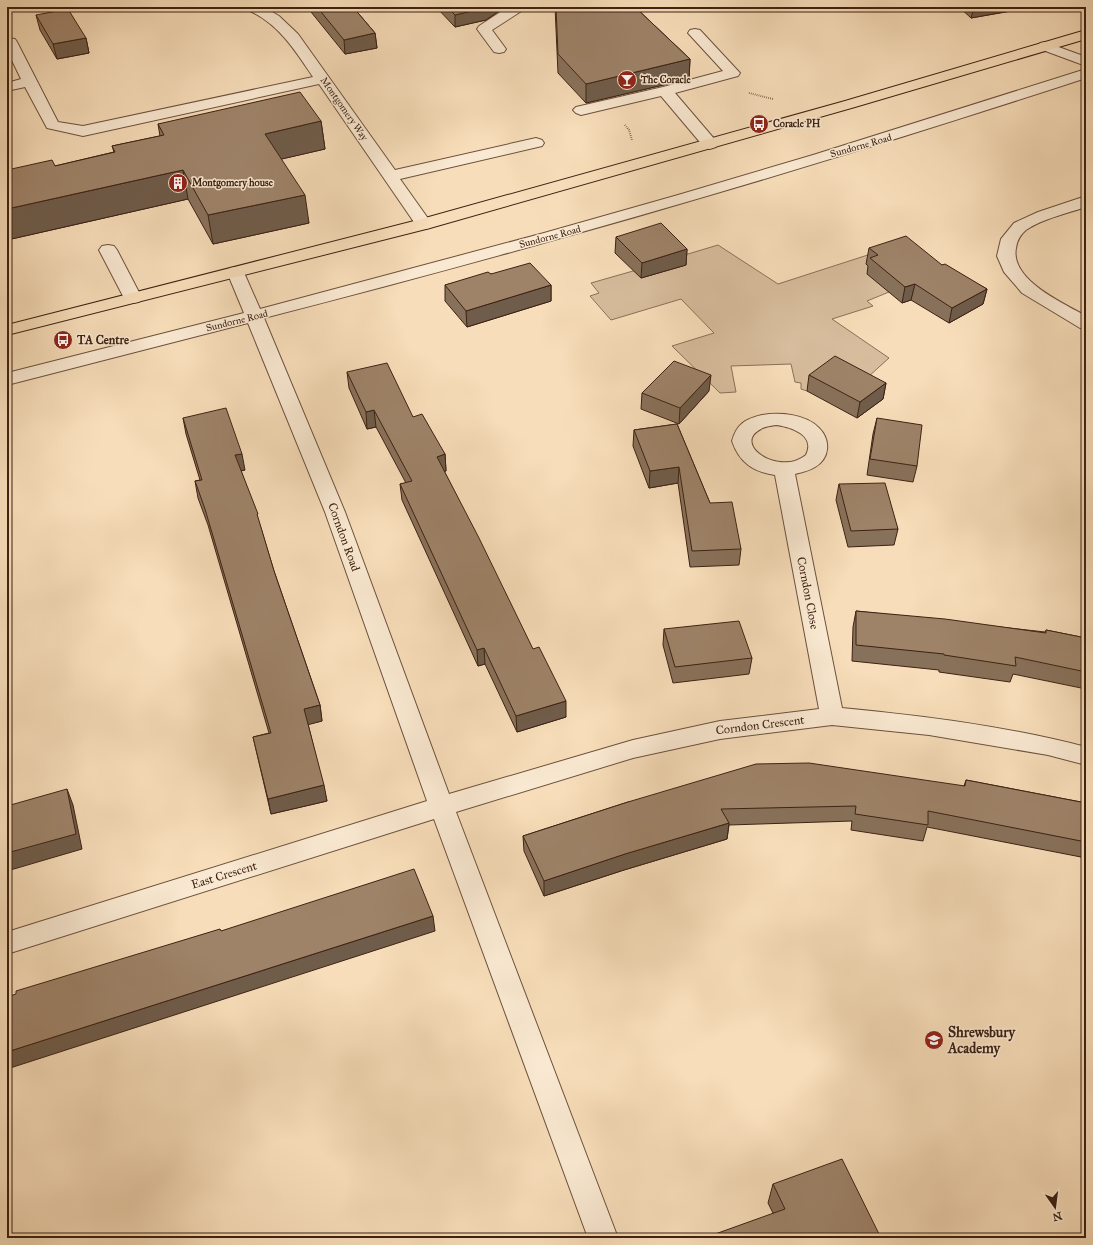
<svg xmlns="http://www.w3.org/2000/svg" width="1093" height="1245" font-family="'IM FELL Great Primer',serif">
	<rect width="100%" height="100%" fill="#f7ddb9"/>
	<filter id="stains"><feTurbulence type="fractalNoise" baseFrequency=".005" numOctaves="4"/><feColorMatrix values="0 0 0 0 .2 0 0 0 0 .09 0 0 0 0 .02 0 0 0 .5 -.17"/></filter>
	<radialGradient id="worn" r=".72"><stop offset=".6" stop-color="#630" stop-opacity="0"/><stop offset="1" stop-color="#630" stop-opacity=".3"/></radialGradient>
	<path fill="#d7bd9d" stroke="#8a7058" d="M718 245 778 284 877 252 875 271 889 292 867 301 873 306 832 319 889 358 858 386 807 391 801 389V383L795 382 791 364 731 366 736 392 720 393 672 346 714 333 681 299 611 320 590 296 599 293 591 283 668 261 675 268 685 265 678 257Z"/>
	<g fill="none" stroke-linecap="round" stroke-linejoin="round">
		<g stroke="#6c513c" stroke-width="2">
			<g id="minor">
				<path d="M246 7H264L279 16 298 34 395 170 536 138 542 140 544 143 542 146 400 179 432 224 430 228 424 229 418 228 319 84 83 136 47 128 25 87 7 91V83L21 79 7 50V38L15 39 17 42 58 122 83 126 313 77C295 50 279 24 248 10Z"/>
				<path d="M508 7H525L523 10 492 30 506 49 504 52 499 53 494 52 477 29 479 26Z"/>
				<path d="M695 29 700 30 740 73 738 76 675 93 716 141 718 144 716 147 710 149 704 147 661 96 581 115 576 113 573 110 576 107 663 87 723 71 688 33 690 30Z"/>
				<path d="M1045 42 1086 57V66L1040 49 1038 46 1040 43Z"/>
				<path d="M1086 69V78C815 167 541 247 264 318L345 512 449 794 633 740 720 721 819 709 775 475C753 472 739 462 732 441 737 424 745 419 762 415 780 412 806 414 819 428 831 440 830 458 815 467 809 471 802 472 795 474L842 708C924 716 1006 726 1086 747V765L1048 755 929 735 832 725 720 739 633 758 456 812 618 1238H588L434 819 7 954V932L427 801 325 512 248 323 7 385V373L244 313 227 272 230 268 236 267 242 268 260 309 544 233 678 195 813 155ZM776 425C791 427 816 435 806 455 779 477 731 444 761 429 765 426 771 426 776 425Z"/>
				<path d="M1086 196V207C1068 213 1042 219 1026 230 1020 235 1017 241 1016 248 1010 280 1063 303 1086 316V329L1080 328 1022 293 1004 272 997 256 1001 239 1014 223 1038 212Z"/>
				<path d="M108 245 114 246 117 250 142 298 139 302 133 303 127 302 124 298 99 250 102 246Z"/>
			</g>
		</g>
		<g stroke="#3d2213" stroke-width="2">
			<path id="major" d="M1086 30V39L855 107 430 228 7 335V325L418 220 845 101Z"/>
		</g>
		<g stroke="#3d2213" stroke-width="2" stroke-dasharray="0.5 1.5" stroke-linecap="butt">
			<path d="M749 93 773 99"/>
			<path d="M625 125 629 130 632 140"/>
		</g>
		<use href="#minor" fill="#fae9d2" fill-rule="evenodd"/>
		<use href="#major" fill="#f7ddb9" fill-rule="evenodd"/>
	</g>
	<g fill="#88715a" stroke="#3d2213">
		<path d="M307 7H353L375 33 377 48 345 54Z"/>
		<path d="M436 7H505L486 20 455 27Z"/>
		<path d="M555 7H635L690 59 689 79 586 103 558 73Z"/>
		<path d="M959 7H1038L1023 10 1022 9 971 18Z"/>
		<path d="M36 15 86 38 89 53 57 59 40 30Z"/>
		<path d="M321 121 325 149 281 159 309 223 213 244 188 199 7 240 55 166 114 152 112 146 160 136 158 124Z"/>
		<path d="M616 237 687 249 686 265 641 278 615 253Z"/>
		<path d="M869 248 942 265 987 289 983 304 949 323 911 300 902 303 867 274 868 266 866 264Z"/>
		<path d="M491 274 551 285V301L467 327 445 301V285Z"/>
		<path d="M347 372 413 417 445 454 446 471H444L566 717 517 732 485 664 478 666 402 500 400 484 406 483 376 427 367 429 349 388Z"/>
		<path d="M809 375 886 383 883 399 857 418 807 391Z"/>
		<path d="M709 391 679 424 641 409 642 393Z"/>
		<path d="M183 418 245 470 241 471 260 525 274 571 320 705 322 721 308 724 327 801 271 814 253 737 269 733 208 525 198 498 195 481 200 480 186 434Z"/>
		<path d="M877 418 917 466 913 482 867 475 873 434Z"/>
		<path d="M677 424 710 503 741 549 739 565 690 567 678 483 649 488 633 446 634 430Z"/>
		<path d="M839 484 898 529 894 545 848 547 836 500Z"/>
		<path d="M856 611 1045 632 1046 630 1086 638V689L1013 674 1010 682 939 672V670L852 661 853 627Z"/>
		<path d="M664 629 752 658 749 674 673 683 663 645Z"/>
		<path d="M966 780 1086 803V854L1083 853 1081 857 927 827 923 841 851 830 852 821 729 825 727 839 624 870 544 896 524 851 523 836 628 802 964 786Z"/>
		<path d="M773 1184 881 1238 773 1213 768 1203Z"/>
	</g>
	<g fill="#6f5c4a" stroke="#3d2213">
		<path d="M487 7H505L486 20 455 27V15Z"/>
		<path d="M974 7H1022V9L971 18Z"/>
		<path d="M1024 7H1038L1023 10Z"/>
		<path d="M375 33 377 48 345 54 344 40Z"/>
		<path d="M86 38 89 53 57 59 53 44Z"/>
		<path d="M690 59 689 79 586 103V84Z"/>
		<path d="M321 121 325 149 269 162 265 134Z"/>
		<path d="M183 170 188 199 7 240V209Z"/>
		<path d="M305 195 309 223 213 244 208 215Z"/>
		<path d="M687 249 686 265 641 278 642 263Z"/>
		<path d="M915 284 911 300 902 303 905 287Z"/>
		<path d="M551 285V301L467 327 466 311Z"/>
		<path d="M987 289 983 304 949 323 952 308Z"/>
		<path d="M711 375 709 391 679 424 680 408Z"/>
		<path d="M886 383 883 399 857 418 860 402Z"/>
		<path d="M374 410 376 427 367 429 366 412Z"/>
		<path d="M242 454 245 470 238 471 235 455Z"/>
		<path d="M445 454 446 471 438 473 437 457Z"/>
		<path d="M679 467 678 483 649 488 650 471Z"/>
		<path d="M484 648 485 664 478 666 477 650Z"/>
		<path d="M566 701V717L517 732 516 716Z"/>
		<path d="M320 705 322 721 307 725 304 709Z"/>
		<path d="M324 785 327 801 271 814 268 799Z"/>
		<path d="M67 789 73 805 82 849 7 871V853Z"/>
		<path d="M729 823 727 839 624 870 544 896V881L625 854Z"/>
		<path d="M433 916 435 931 7 1069V1052Z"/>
	</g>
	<g fill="#9e8369" stroke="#3d2213">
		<path d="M317 7H353L375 33 344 40Z"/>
		<path d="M447 7H487L485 8 455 15Z"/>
		<path d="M556 7H635L690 59 586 84 558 54Z"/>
		<path d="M68 9 86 38 53 44 36 15Z"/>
		<path d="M300 92 321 121 265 134 305 195 208 215 183 170 7 209V170L52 160 55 166 115 152 112 146 164 135 158 124Z"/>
		<path d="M661 223 687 249 642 263 616 237Z"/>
		<path d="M906 236 942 265 945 264 987 289 952 308 915 284 905 287 870 258 878 255 869 248Z"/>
		<path d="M530 263 551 285 466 311 445 285 488 272 491 274Z"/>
		<path d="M835 356 886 383 860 402 809 375Z"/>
		<path d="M674 361 711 375 680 408 642 393Z"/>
		<path d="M387 363 413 417 422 414 445 454 437 457 479 538 533 649 539 647 566 701 516 716 484 648 477 650 400 484 412 481 374 410 366 412 347 372Z"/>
		<path d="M226 408 242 454 235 455 258 514H257L274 571 320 705 304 709 324 785 268 799 253 737 271 733 205 509 195 481 202 480 183 418Z"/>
		<path d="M877 418 922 425 917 466 870 459Z"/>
		<path d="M677 424 710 503 732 502 741 549 692 551 679 467 650 471 634 430Z"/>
		<path d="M885 483 898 529 851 531 839 484Z"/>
		<path d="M856 611 945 619 1046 633V630L1086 638V672L1015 657 1016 666 944 655V654L856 645Z"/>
		<path d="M739 621 752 658 675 667 664 629Z"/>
		<path d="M809 763 965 786 966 780 1086 803V842L928 811V825L855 814 856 806 721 809 729 823 625 854 544 881 523 836 628 802 756 764Z"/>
		<path d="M67 789 76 834 7 853V806Z"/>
		<path d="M414 869 433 916 7 1052V997L16 994V991L220 929 221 931Z"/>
		<path d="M842 1159 881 1238H704L785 1209 773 1184Z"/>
	</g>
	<defs>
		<g id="bar-disc" transform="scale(1)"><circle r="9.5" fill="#8f2418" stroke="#fae9d2"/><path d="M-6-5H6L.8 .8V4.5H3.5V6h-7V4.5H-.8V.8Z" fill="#fff"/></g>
		<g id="bus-disc" transform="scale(1)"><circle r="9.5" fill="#8f2418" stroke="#fae9d2"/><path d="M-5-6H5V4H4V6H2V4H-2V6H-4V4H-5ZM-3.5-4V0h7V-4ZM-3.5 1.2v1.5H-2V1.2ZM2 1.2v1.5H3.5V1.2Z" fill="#fff"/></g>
		<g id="building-disc" transform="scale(1)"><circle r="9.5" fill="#8f2418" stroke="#fae9d2"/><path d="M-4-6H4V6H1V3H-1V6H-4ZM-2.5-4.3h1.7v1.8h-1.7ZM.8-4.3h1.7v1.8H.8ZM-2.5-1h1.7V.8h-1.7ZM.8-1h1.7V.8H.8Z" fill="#fff"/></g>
		<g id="school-disc" transform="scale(1)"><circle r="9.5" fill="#8f2418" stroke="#fae9d2"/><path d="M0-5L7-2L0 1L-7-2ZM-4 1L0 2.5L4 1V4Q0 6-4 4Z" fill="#fff"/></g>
	</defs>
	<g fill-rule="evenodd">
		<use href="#bar-disc" x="627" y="80"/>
		<use href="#bus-disc" x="759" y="124"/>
		<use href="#building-disc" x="178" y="183"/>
		<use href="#bus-disc" x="63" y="340"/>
		<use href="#school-disc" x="934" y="1040"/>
	</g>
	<g text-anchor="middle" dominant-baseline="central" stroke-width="3" stroke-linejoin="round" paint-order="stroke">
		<g font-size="10" font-weight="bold" fill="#3d2213" stroke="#fae9d2" text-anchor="start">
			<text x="641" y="80">The Coracle</text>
			<text x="773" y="124">Coracle PH</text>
			<text x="192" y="183">Montgomery house</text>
		</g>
		<g font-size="10" fill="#3d2213" stroke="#fae9d2">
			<text transform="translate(344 109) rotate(55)">Montgomery Way</text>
			<text transform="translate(861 146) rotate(-16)">Sundorne Road</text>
			<text transform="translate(550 237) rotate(-15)">Sundorne Road</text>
			<text transform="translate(237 321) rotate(-14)">Sundorne Road</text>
		</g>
		<g font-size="12" font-weight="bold" fill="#3d2213" stroke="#fae9d2" text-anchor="start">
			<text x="77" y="340">TA Centre</text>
		</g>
		<g font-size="12" fill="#3d2213" stroke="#fae9d2">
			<text transform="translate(344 537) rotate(70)">Corndon Road</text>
			<text transform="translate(808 593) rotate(79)">Corndon Close</text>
			<text transform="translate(760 725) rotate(-7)">Corndon Crescent</text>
			<text transform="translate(224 875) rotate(-17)">East Crescent</text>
		</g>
		<g font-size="14" font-weight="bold" fill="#3d2213" stroke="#fae9d2" text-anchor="start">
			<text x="948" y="1032">Shrewsbury<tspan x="948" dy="16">Academy</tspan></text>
		</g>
	</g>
	<rect width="1093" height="1245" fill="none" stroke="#f7ddb9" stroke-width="24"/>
	<rect x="8" y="8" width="1077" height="1229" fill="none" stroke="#3d2213" stroke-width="2"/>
	<rect x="12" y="12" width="1069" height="1221" fill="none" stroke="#3d2213"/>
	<g transform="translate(1055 1207) rotate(166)" stroke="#fae9d2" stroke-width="3" paint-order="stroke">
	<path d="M0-3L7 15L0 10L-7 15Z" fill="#3d2213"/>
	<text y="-6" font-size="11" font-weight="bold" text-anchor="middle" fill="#3d2213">N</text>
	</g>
	<rect width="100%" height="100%" filter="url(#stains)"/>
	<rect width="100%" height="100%" fill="url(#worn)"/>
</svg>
